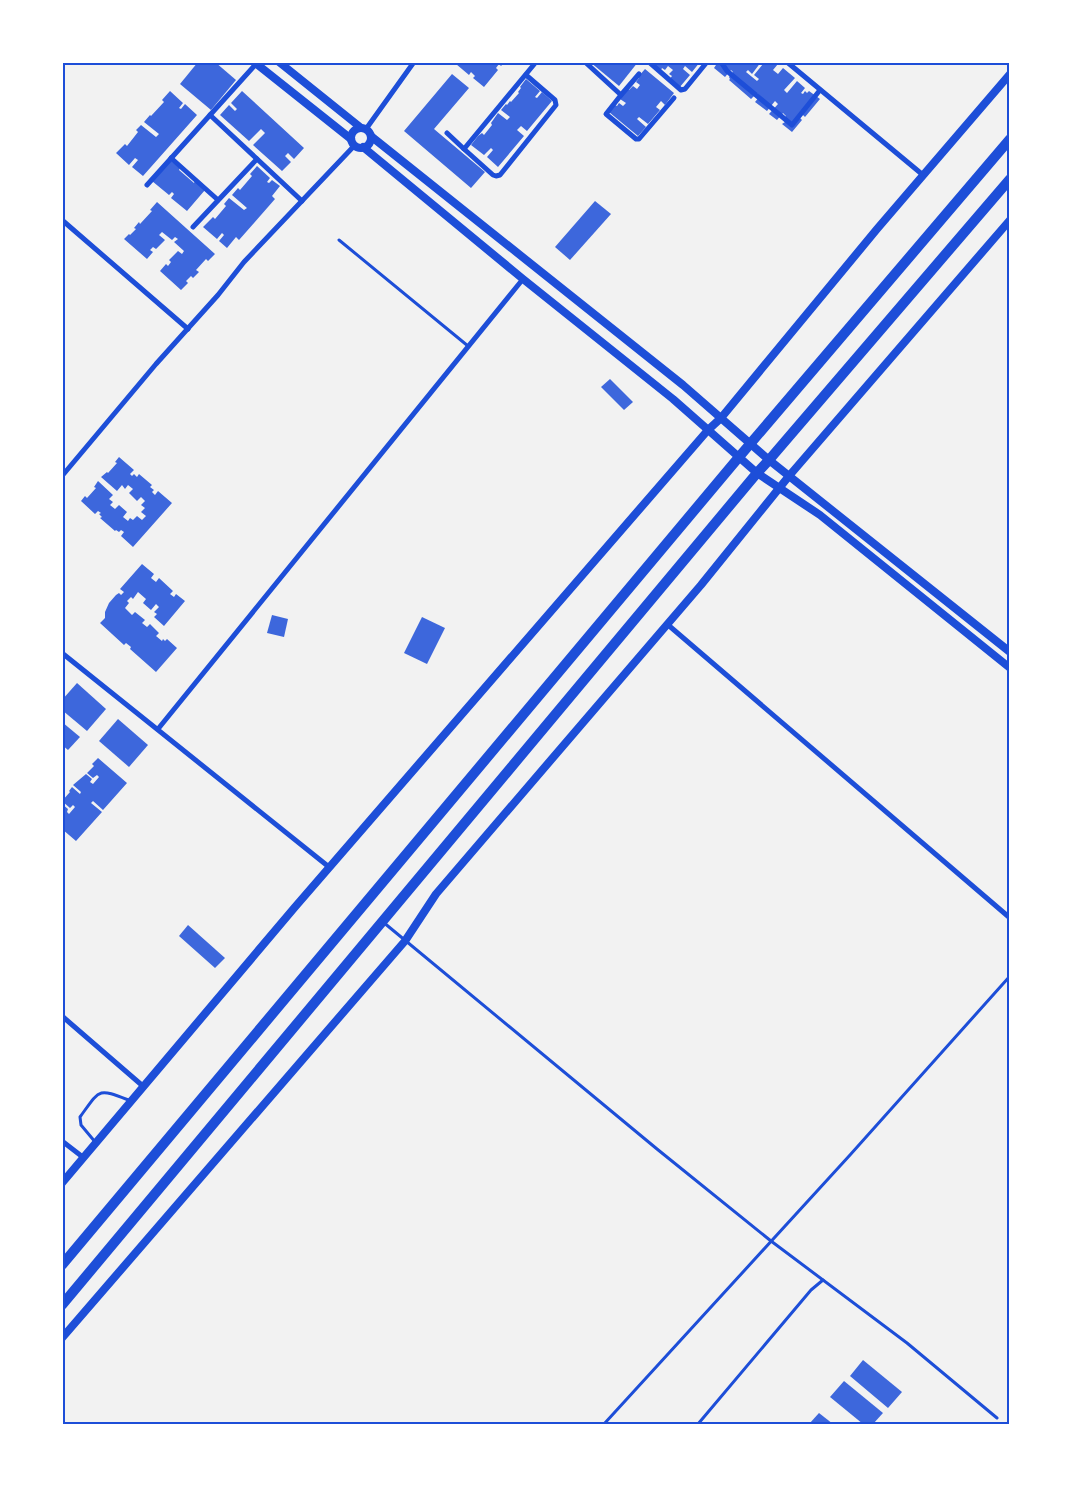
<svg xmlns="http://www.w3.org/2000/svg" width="1072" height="1487" font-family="Merriweather,serif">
	<rect width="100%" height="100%" fill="#f2f2f2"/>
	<g fill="#3d67dc">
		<path d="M198 62H215L236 80 211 110 180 84Z"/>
		<path d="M457 62H505L501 66 499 64 496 68 498 70 484 87 473 78 475 76 471 72 469 75 456 64Z"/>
		<path d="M590 62H638L619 86Z"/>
		<path d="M652 62H700L692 72 685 66 683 69 690 75 679 88 669 80 672 76 669 74 673 70 668 66 665 70 662 68 660 72Z"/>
		<path d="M718 62H761L752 74 748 70 746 72 757 81 759 79 754 75 763 64 765 65 767 62H776L778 64 773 70 778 74 783 68 795 78 784 90 787 93 797 81 805 88 801 93 803 94 805 91 807 93 809 91 820 99 805 117 801 113 798 116 802 120 792 132 782 124 785 122 783 120 786 116 783 113 777 120 769 114 778 104 775 101 767 111 755 102 760 96 757 93 751 99 729 80 730 79 729 77 733 72 731 70 725 77 714 68Z"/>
		<path d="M645 69 674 93 665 105 661 101 656 107 660 110 648 124 639 117 637 119 646 127 638 136 609 112 615 105 617 106 619 103 623 106 626 103 620 99 628 89 629 90 633 86 637 89 640 85 636 82 639 78 638 77Z"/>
		<path d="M452 74 469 88 434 129 485 172 471 188 404 131Z"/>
		<path d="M526 79 540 91 535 97 537 98 542 92 552 101 527 131 521 126 517 130 524 136 498 167 487 157 493 150 491 148 484 155 471 145 478 136 482 133 484 135 492 125 491 123 498 113 507 120 510 117 501 110 506 104 507 105 510 101 511 102 519 93 518 92 521 88 520 87Z"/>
		<path d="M170 91 183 103 179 108 181 109 185 104 197 115 143 176 132 167 138 160 135 158 129 165 116 153 125 144 127 146 138 132 136 130 141 125 156 137 159 134 144 122 150 115 151 116 164 102 162 100Z"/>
		<path d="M242 91 304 148 294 159 288 153 285 156 291 162 282 171 253 145 265 133 261 129 249 141 220 115 229 105 235 111 237 109 231 103Z"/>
		<path d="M170 160 180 168 179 170 194 183 195 181 205 190 187 211 171 198 174 194 172 192 169 195 152 181Z"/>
		<path d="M257 166 270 178 267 182 269 183 272 180 280 186 272 196 275 199 239 240 236 237 227 248 219 241 224 235 222 233 217 239 203 227 213 217 215 219 226 206 224 204 229 198 244 210 247 208 232 195 238 188 240 190 252 176 250 174Z"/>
		<path d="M595 201 611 214 570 260 555 247Z"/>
		<path d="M157 202 215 254 208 261 206 259 196 270 199 272 193 278 191 276 186 281 188 283 181 290 160 271 166 264 168 266 171 262 169 260 178 251 182 254 184 251 174 242 178 239 175 237 172 240 162 232 159 235 165 240 156 249 153 247 150 250 153 252 147 259 124 239 129 234 130 235 136 229 134 228 139 222 140 224 152 211 150 210Z"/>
		<path d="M610 379 633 402 624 410 601 387Z"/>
		<path d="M119 457 134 470 130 474 132 476 134 474 137 477 139 474 152 485 150 487 154 490 152 492 155 495 158 491 172 503 133 547 121 536 124 532 121 530 119 532 116 530 115 531 100 518 102 517 99 514 101 513 98 511 95 514 81 501 85 496 87 498 96 488 94 487 98 481 113 495 109 499 113 502 110 505 115 509 119 505 127 512 123 517 128 521 130 518 133 520 137 516 142 520 146 516 141 512 145 508 141 505 145 501 141 497 137 501 129 493 133 489 128 485 125 489 122 485 117 491 101 477 107 472 108 473 117 463 115 462Z"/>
		<path d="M142 564 154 574 151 578 156 582 159 578 173 591 170 594 174 597 176 594 185 601 164 626 154 617 157 614 154 612 159 607 156 604 151 610 143 603 146 599 138 592 133 599 131 597 127 601 129 603 125 608 132 615 135 612 145 620 142 623 147 627 150 624 159 633 156 636 162 641 163 639 165 641 167 639 177 648 156 672 130 649 131 647 126 643 124 645 100 623 105 618V612L109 603 116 595 119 593 121 595 124 592 120 589Z"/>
		<path d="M272 615 288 619 284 637 267 633Z"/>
		<path d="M422 617 445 628 427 664 404 653Z"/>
		<path d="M77 683 106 709 87 731 62 710V700Z"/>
		<path d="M118 719 148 745 129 767 99 741Z"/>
		<path d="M62 722 80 737 68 750 62 745Z"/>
		<path d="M98 758 127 783 103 810 93 801 91 803 102 812 76 841 62 829V804L68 809 67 812 69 814 75 807 73 805 70 808 62 801 70 792 69 791 72 787 80 794 81 792 73 785 86 774 92 779 90 782 93 784 99 777 97 775 93 778 87 773 94 766 92 764Z"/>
		<path d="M188 925 225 958 215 968 179 936Z"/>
		<path d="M863 1360 902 1392 888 1408 850 1376Z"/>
		<path d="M844 1381 883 1413 873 1424H863L830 1397Z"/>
		<path d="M819 1413 833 1424H809Z"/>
	</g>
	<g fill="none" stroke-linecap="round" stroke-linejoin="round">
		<g stroke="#1d4ed8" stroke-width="3">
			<path d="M339 240 468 346"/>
			<path d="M383 922 657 1149 771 1241 907 1343 997 1418"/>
			<path d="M96 1143 81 1125 80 1117C101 1088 97 1088 131 1101"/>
			<path d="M604 1424 850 1155 1010 976"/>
			<path d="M698 1424 811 1290 823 1280"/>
		</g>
		<g stroke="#1d4ed8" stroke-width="5">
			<path d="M585 62 621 95 606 114 636 139H639L674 98"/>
			<path d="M649 62 681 90 685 89 707 62"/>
			<path d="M721 62 727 71 792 125 820 90"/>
			<path d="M787 62 923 175"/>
			<path d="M621 95 639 74"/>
			<path d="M210 115 302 201"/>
			<path d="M366 129 414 62"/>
			<path d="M447 133 464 149 536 62"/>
			<path d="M464 149 493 175 496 176 500 175 556 105 555 100 526 75"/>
			<path d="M171 158 218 200"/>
			<path d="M147 185 256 64"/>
			<path d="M62 220 188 329"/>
			<path d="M193 227 257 159"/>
			<path d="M62 476 156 364 218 295 244 262 355 145"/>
			<path d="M667 624 1010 918"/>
			<path d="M62 653 329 867"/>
			<path d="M158 729 523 279"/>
			<path d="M62 1016 144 1087"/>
			<path d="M62 1141 84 1158"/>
		</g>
		<g stroke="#1d4ed8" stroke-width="8">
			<path d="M254 62 351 139"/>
			<path d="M279 62 360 127"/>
			<circle cx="361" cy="138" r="10"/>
			<path d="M372 137 683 385 769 460 1010 652"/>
			<path d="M363 147 523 279 673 399 757 473 820 515 1010 668"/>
			<path d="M62 1183 295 907 708 430 721 418 877 229 1010 74"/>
			<path d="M62 1338 405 941 436 894 701 585 789 476 1010 220"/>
		</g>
		<g stroke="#1d4ed8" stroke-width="10">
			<path d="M62 1265 739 457 1010 139"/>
			<path d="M62 1305 757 473 769 460 1010 179"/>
		</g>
	</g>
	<rect width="1072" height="1487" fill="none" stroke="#ffffff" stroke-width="128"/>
	<rect x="64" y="64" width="944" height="1359" fill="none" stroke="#1d4ed8" stroke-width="2"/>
</svg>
